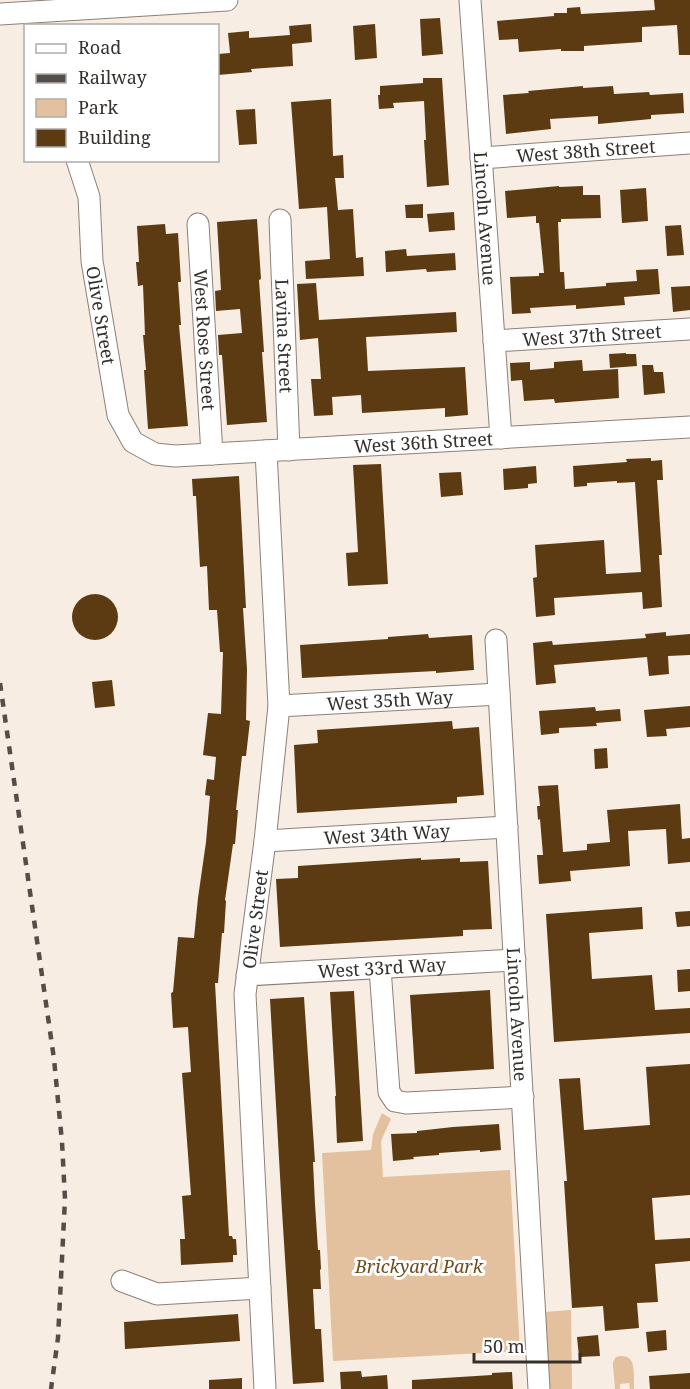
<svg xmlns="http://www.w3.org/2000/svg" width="690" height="1389" font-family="'Noto Serif',serif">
	<rect width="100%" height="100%" fill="#f8ede2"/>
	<g fill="#e3c19e">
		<path d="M382 1113 391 1119 381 1141 383 1177 510 1170 520 1351 333 1361 322 1153 371 1150 373 1134Z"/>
		<path d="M571 1310 572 1389H547L544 1312Z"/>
		<path d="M620 1356C623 1356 627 1356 630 1359 635 1364 634 1382 634 1389H630L629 1383 620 1384V1389H615L613 1366V1362L616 1357Z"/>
	</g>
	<g fill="#5c3b13">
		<path d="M654 0H690V55H679L677 25 642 27V42L584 46V51H561V49L519 52 518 39 499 40 497 21 554 16V13H567V8L580 7 581 14 655 10Z"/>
		<path d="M440 18 443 54 422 56 420 19Z"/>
		<path d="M311 24 312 42 292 44 293 66 251 69 252 72 218 75V54L230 53 228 33 249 31V38L290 35 289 26Z"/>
		<path d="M375 24 377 58 355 60 353 26Z"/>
		<path d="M423 78H442L449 185 427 187 424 140H426L424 101 393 103 394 108 379 109 378 95H380V86L423 83Z"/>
		<path d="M583 86V88L613 86 614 94 649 92 650 95 683 93 684 113 651 115V119L598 124V116L550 119 551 129 506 134 503 95 529 93 528 91Z"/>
		<path d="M331 99 333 156 343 155 344 178H335L338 210 353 209 356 258 363 257 364 276 306 279 305 261 330 259 327 207 299 209 291 102Z"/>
		<path d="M255 109 257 144 239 145 236 110Z"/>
		<path d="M559 186V187L583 186V195H600L601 218 561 219V222H558L560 272H564L565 289 606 286V283L637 281 636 270 658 269 660 294 624 297 625 305 576 309V305L530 308 531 313 512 314 510 277 539 276V273H544L539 223H536V216L507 218 505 191Z"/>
		<path d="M646 188 648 221 622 223 620 190Z"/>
		<path d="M423 204V218H406L405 205Z"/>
		<path d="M454 212 455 230 429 232 427 214Z"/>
		<path d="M257 219 261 279 259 280 264 352H262L267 422 227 425 222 355H219L218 335 242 333 240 309 216 311 215 291 221 290 217 222Z"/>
		<path d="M165 224 166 234 178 233 181 282H178L181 325H179L188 426 148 429 144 370H146L143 335H145L143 285 138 286 136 262H139L137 226Z"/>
		<path d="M681 225 684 255 667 256 665 226Z"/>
		<path d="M406 249 407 256 455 253 456 270 427 272 426 269 386 272 385 251Z"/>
		<path d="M316 283 319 320 456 312 457 332 366 337 368 371 465 367 468 415 445 417V408L362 413 361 395 332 397 333 415 314 416 311 379H321L318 338 300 340 297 284Z"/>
		<path d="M690 286V310L673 312 671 287Z"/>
		<path d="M626 353V354H636L637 366 610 368 609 354Z"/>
		<path d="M582 360 583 371 618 369 619 398 555 403 554 399 524 401 522 380 511 381 510 363 530 362V370L554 368V362Z"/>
		<path d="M642 365H653L654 372H663L665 393 644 395Z"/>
		<path d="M651 458V461L662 460 663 480H657L662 555H659L662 607 643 609 642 592 554 598 555 615 536 617 533 578 537 577 535 545 604 540 606 574 641 572 635 482 617 483V481L587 483V486L574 487 573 466 627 462 626 459Z"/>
		<path d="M381 464 388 584 348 586 346 553 358 552 353 465Z"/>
		<path d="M536 466 537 483 528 484V488L504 490 503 469Z"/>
		<path d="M461 472 463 495 441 497 439 473Z"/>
		<path d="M239 476 246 608H243L247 669 246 720 250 721 246 756H242L236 810H238L235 844H233L225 900 226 901 224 933H222L218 983H215L229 1236H232L233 1239H236L237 1255H233V1262L181 1265 180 1239H185L182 1196 191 1195 182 1073 191 1072 188 1027 173 1028 171 993 173 992 178 937 194 938 198 898 206 842 210 796 205 795 207 779 214 780 216 757 203 755 208 713 221 714 223 652H220L217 610H209L207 566 200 567 196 496H193L192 479Z"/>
		<circle cx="95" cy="617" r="23"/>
		<path d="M666 632V636L690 634V655L668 656 669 674 649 676 647 657 554 665 556 683 536 685 533 643 552 641 553 645 593 642 646 638 645 634Z"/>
		<path d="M428 634 429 638 472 635 474 670 436 673V671L302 678 300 645 388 639V637Z"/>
		<path d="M112 680 115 706 95 708 92 682Z"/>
		<path d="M690 706V727L666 729 667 736 647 737 644 710Z"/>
		<path d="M595 707 596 711 620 709 621 721 596 723 597 726 559 728V733L541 735 539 711Z"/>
		<path d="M452 721 453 729 479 727 484 795 457 797V803L297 813 294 745 318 743 317 730Z"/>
		<path d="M607 748 608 768 595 769 594 749Z"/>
		<path d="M558 785 563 852 587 850V844L610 842 607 810 680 804 682 839 690 838V862L668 864 666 829 628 831 630 866 570 871 571 881 539 884 537 855H543L540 819 538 820 537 806H540L538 786Z"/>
		<path d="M421 858V860L460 858V862L488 861 492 929 463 930V936L280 947 276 879 298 878V866Z"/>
		<path d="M642 907 643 929 589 933 592 979 652 975 655 1010 690 1008V1033L554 1042 546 914Z"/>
		<path d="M690 911V926L677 927 675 912Z"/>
		<path d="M690 969V991L678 992 677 970Z"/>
		<path d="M490 990 494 1069 415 1074 410 995Z"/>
		<path d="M354 991 363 1141 337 1143 335 1096H336L330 992Z"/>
		<path d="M304 997 315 1162H313L315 1204 318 1250H320L321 1269 320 1270 321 1289H313L315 1329H321L324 1382 293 1384 282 1211 270 999Z"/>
		<path d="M690 1064V1195L652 1198 655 1240 690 1238V1261L655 1264 658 1302 637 1303 639 1328 605 1331 603 1306 572 1308 564 1181H567L559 1079 580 1078 584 1130 650 1125 646 1067Z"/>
		<path d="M499 1124 501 1150 480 1152V1150L439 1153V1155L413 1157 414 1159 393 1161 391 1134 417 1133V1131L453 1127Z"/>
		<path d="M238 1314 240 1341 125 1349 124 1322Z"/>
		<path d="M666 1330 667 1350 648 1352 646 1332Z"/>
		<path d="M598 1335 600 1356 579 1357 577 1337Z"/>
		<path d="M361 1371 362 1377 387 1375 388 1389H341L340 1372Z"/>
		<path d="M512 1372 513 1389H412V1380L492 1375V1373Z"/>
		<path d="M690 1373V1389H650L649 1376Z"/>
		<path d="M242 1378V1389H209V1380Z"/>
	</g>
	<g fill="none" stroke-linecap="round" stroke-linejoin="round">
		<g stroke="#8b8178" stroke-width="23">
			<g id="minor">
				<path id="s1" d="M470 0 501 438"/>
				<path d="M0 14 227 0"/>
				<path id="s2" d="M481 158 690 143"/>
				<path id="s3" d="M77 160 89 197 92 261 118 415 133 442 155 454 175 456 690 427"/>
				<path id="s4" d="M280 220 289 450"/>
				<path id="s5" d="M198 224 212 454"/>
				<path id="s6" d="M494 341 690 329"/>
				<path id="s7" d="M496 640 539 1389"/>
				<path id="s8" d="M279 706 499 694"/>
				<path id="s9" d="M265 841 507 827"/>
				<path d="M380 968 389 1092 395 1101 406 1103 523 1097"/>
				<path id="s10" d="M247 975 515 960"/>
				<path d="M122 1281 157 1294 260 1288"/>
				<path id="s11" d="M265 1389 245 994 265 841 279 706 266 451"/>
			</g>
		</g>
		<use href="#minor" stroke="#fff" stroke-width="21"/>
		<path stroke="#534e49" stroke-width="4.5" stroke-dasharray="8 8" stroke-linecap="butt" d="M0 683 54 1059 62 1142 65 1199 58 1338 51 1389"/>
	</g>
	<g text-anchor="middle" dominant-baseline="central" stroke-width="6" stroke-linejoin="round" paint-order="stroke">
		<g font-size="18" fill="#34302c" stroke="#fff">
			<text stroke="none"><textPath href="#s2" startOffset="105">West 38th Street</textPath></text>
			<text stroke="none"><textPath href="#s1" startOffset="219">Lincoln Avenue</textPath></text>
			<text stroke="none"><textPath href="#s3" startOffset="158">Olive Street</textPath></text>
			<text stroke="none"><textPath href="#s4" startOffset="116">Lavina Street</textPath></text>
			<text stroke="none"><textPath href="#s6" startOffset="98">West 37th Street</textPath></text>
			<text stroke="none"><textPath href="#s5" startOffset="116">West Rose Street</textPath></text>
			<text stroke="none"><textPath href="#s3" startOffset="584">West 36th Street</textPath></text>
			<text stroke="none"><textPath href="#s8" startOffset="111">West 35th Way</textPath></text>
			<text stroke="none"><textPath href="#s9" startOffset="122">West 34th Way</textPath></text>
			<text stroke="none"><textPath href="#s11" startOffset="471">Olive Street</textPath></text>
			<text stroke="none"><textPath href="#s10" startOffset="135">West 33rd Way</textPath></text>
			<text stroke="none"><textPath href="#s7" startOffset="375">Lincoln Avenue</textPath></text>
		</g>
		<g font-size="18" font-style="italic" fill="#704a1a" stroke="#fff">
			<text x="419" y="1266">Brickyard Park</text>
		</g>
	</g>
	<rect x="24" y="24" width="195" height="138" fill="#ffffff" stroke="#aeacab" stroke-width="1.5"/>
	<rect x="36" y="44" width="30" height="9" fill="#ffffff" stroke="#aeacab" stroke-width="1.5"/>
	<text x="78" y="54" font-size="18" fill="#34302c">Road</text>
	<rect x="36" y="74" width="30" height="9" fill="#534e49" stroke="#aeacab" stroke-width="1.5"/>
	<text x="78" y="84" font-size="18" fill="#34302c">Railway</text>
	<rect x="36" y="99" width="30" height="18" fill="#e3c19e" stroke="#aeacab" stroke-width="1.5"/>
	<text x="78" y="114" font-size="18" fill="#34302c">Park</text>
	<rect x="36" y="129" width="30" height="18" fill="#5c3b13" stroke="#aeacab" stroke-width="1.5"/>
	<text x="78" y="144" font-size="18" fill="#34302c">Building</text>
	<path d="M474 1353v9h106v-9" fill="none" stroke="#34302c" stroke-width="3"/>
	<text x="483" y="1353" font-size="18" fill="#34302c" stroke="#ffffff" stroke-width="4.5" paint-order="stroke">50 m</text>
</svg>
